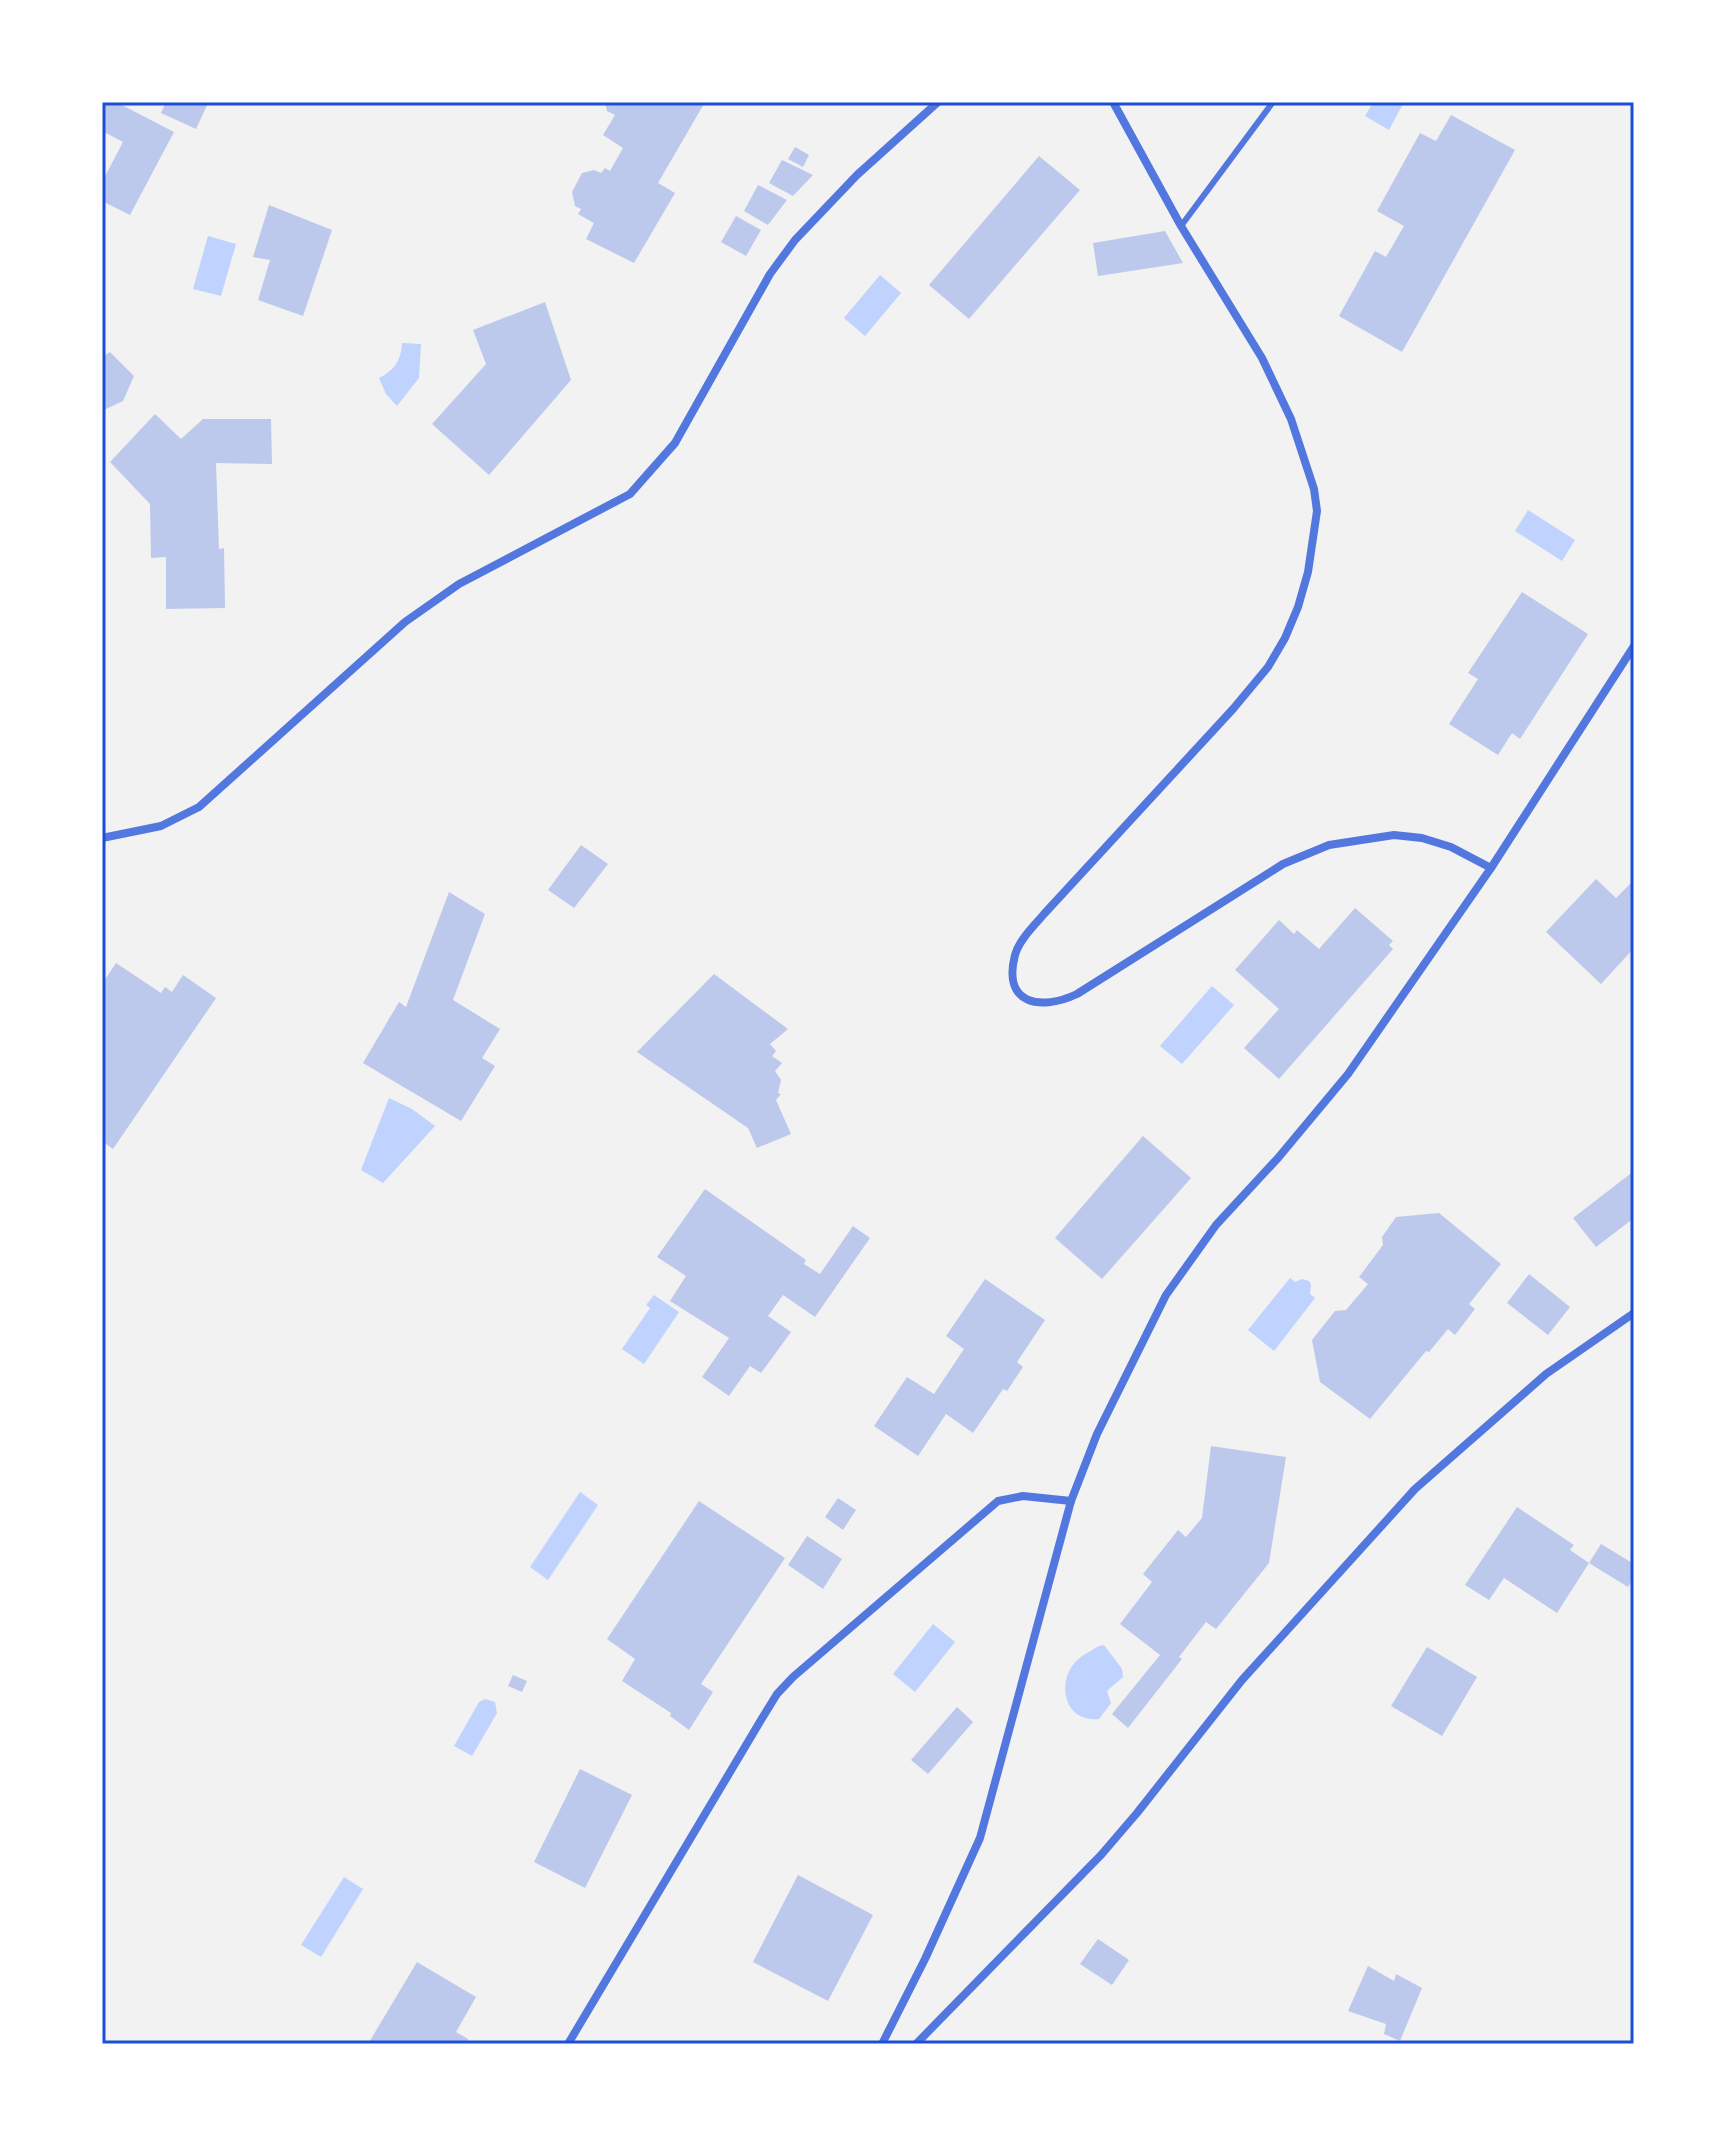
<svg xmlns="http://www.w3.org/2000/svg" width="1736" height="2146" font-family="'Asap Condensed',sans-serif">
	<rect width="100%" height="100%" fill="#f2f2f2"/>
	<g fill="#bfd3fe">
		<path d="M1373 102H1404L1389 130 1365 116Z"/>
		<path d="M208 236 236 244 221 296 193 289Z"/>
		<path d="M880 275 901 293 865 336 844 318Z"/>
		<path d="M402 343 421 344 419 378 397 406 386 394 379 378C395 370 401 360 402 343Z"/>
		<path d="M1528 510 1575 540 1562 561 1515 531Z"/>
		<path d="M1212 986 1234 1005 1182 1064 1160 1046Z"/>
		<path d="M389 1098 412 1109 435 1126 383 1183 361 1170Z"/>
		<path d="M1290 1278 1295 1282 1302 1279 1309 1281 1311 1285 1310 1294 1315 1298 1274 1351 1248 1330Z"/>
		<path d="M654 1295 679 1312 644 1364 622 1349 650 1308 646 1305Z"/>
		<path d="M580 1492 598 1505 548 1580 530 1567Z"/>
		<path d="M933 1624 955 1642 915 1692 893 1674Z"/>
		<path d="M1104 1645 1122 1669 1123 1677 1107 1691 1111 1703 1099 1719C1059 1723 1054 1670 1087 1653 1093 1650 1096 1646 1104 1645Z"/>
		<path d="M485 1699 495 1702 497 1713 472 1756 454 1746 479 1702Z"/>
		<path d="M344 1877 363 1889 321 1957 301 1945Z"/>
	</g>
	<g fill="#bdc9ec">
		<path d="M102 102H116L174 132 130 215 102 201V182L123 142 102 131Z"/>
		<path d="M166 102H205L208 103 196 129 161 113Z"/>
		<path d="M605 102H705L658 183 675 193 634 263 586 239 594 223 578 214 581 209 575 206 572 192 582 173 594 170 601 173 605 168 610 171 623 148 603 135 615 115 607 111Z"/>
		<path d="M1451 115 1515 150 1402 352 1339 316 1375 251 1386 257 1404 226 1377 211 1420 133 1436 141Z"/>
		<path d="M795 147 809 155 803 167 788 159Z"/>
		<path d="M1039 156 1080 190 969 319 929 285Z"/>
		<path d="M782 160 813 175 793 196 769 183Z"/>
		<path d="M758 185 787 200 768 225 744 211Z"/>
		<path d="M269 205 332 230 303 316 258 300 270 260 253 257Z"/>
		<path d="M736 216 761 230 746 256 721 242Z"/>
		<path d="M1165 231 1183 263 1098 276 1093 243Z"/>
		<path d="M545 302 571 380 489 475 432 424 486 364 473 330Z"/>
		<path d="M110 352 134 376 123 401 104 410 102 357Z"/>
		<path d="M155 414 181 439 203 419H271L272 464 216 463 219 549 224 548 225 608 166 609V557L151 558 150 504 110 462Z"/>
		<path d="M1522 592 1588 634 1520 739 1512 733 1498 755 1449 724 1478 679 1468 673Z"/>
		<path d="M581 845 608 864 574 908 548 890Z"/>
		<path d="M1596 879 1616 898 1634 880V948L1601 984 1546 932Z"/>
		<path d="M449 892 485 914 453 1000 500 1029 482 1058 495 1066 461 1121 363 1063 399 1002 406 1007Z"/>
		<path d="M1355 908 1393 941 1389 945 1393 949 1279 1079 1244 1048 1279 1009 1235 970 1279 920 1294 934 1297 930 1319 949Z"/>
		<path d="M116 963 161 993 165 987 172 992 183 975 216 998 113 1149 102 1141V984Z"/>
		<path d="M714 974 788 1029 770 1044 776 1051 772 1056 782 1063 775 1071 781 1080 778 1093 781 1094 776 1100 791 1134 757 1148 748 1128 637 1052Z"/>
		<path d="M1143 1136 1191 1178 1102 1279 1055 1238Z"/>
		<path d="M1634 1171V1218L1596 1247 1573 1218Z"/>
		<path d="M705 1189 806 1260 804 1264 820 1274 853 1226 870 1238 815 1317 783 1295 768 1316 791 1332 761 1373 750 1366 729 1396 702 1377 729 1338 670 1301 686 1276 657 1257Z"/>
		<path d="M1439 1213 1501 1264 1469 1304 1475 1309 1455 1335 1448 1329 1429 1352 1426 1351 1370 1419 1320 1382 1312 1340 1335 1311 1346 1310 1368 1284 1359 1277 1383 1245 1382 1237 1396 1217Z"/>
		<path d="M1529 1274 1570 1307 1548 1335 1507 1303Z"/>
		<path d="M985 1279 1045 1320 1017 1362 1023 1367 1007 1391 1003 1389 973 1433 946 1414 918 1456 874 1426 907 1377 934 1394 964 1349 946 1336Z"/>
		<path d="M1211 1446 1286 1457 1269 1563 1216 1629 1206 1622 1179 1657 1182 1659 1128 1728 1112 1714 1160 1655 1120 1624 1152 1582 1143 1574 1178 1530 1186 1537 1202 1518Z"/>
		<path d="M838 1498 856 1510 843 1530 825 1517Z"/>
		<path d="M699 1501 785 1558 701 1684 713 1692 689 1730 670 1716 671 1713 622 1681 635 1659 607 1639Z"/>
		<path d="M1517 1507 1574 1545 1570 1550 1589 1563 1557 1613 1504 1578 1489 1600 1465 1585Z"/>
		<path d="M807 1536 842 1559 823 1589 788 1565Z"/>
		<path d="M1601 1544 1634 1564V1577L1628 1587 1589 1563Z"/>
		<path d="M1427 1647 1477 1677 1442 1736 1391 1706Z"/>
		<path d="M513 1675 527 1681 522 1692 508 1686Z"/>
		<path d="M957 1707 973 1722 928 1774 911 1760Z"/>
		<path d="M580 1769 632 1795 585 1888 534 1862Z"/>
		<path d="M798 1875 873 1915 828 2001 753 1962Z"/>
		<path d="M1098 1939 1129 1960 1112 1985 1080 1964Z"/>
		<path d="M417 1962 476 1997 456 2032 468 2039 466 2044H368Z"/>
		<path d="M1368 1966 1394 1981 1396 1974 1422 1988 1400 2041 1384 2034 1386 2024 1348 2011Z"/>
	</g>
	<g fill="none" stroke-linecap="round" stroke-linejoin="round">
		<path stroke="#5277de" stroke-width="6" d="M1181 226 1273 102"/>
		<g stroke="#5277de" stroke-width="8">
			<path d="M1113 102 1181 226 1262 358 1291 419 1314 489 1317 511 1308 572 1298 607 1285 638 1268 667 1233 709 1044 914C1034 926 1019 940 1015 955 1002 1005 1041 1011 1077 994L1283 864 1329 845 1394 835 1422 838 1451 847 1491 868"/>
			<path d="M102 838 161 826 199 807 405 622 459 584 630 494 675 443 770 274 795 240 857 175 938 102"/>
			<path d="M568 2044 761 1720 777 1694 793 1677 998 1501 1023 1496 1071 1501"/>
			<path d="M882 2044 925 1959 980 1838 1071 1501 1097 1434 1166 1295 1216 1225 1278 1158 1348 1074 1491 868 1634 646"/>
			<path d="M916 2044 1101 1855 1137 1813 1242 1680 1415 1489 1546 1374 1634 1313"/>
		</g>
	</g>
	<rect width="1736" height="2146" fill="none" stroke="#ffffff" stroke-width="208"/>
	<rect x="104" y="104" width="1528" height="1938" fill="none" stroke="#1d4ed8" stroke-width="3"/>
</svg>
